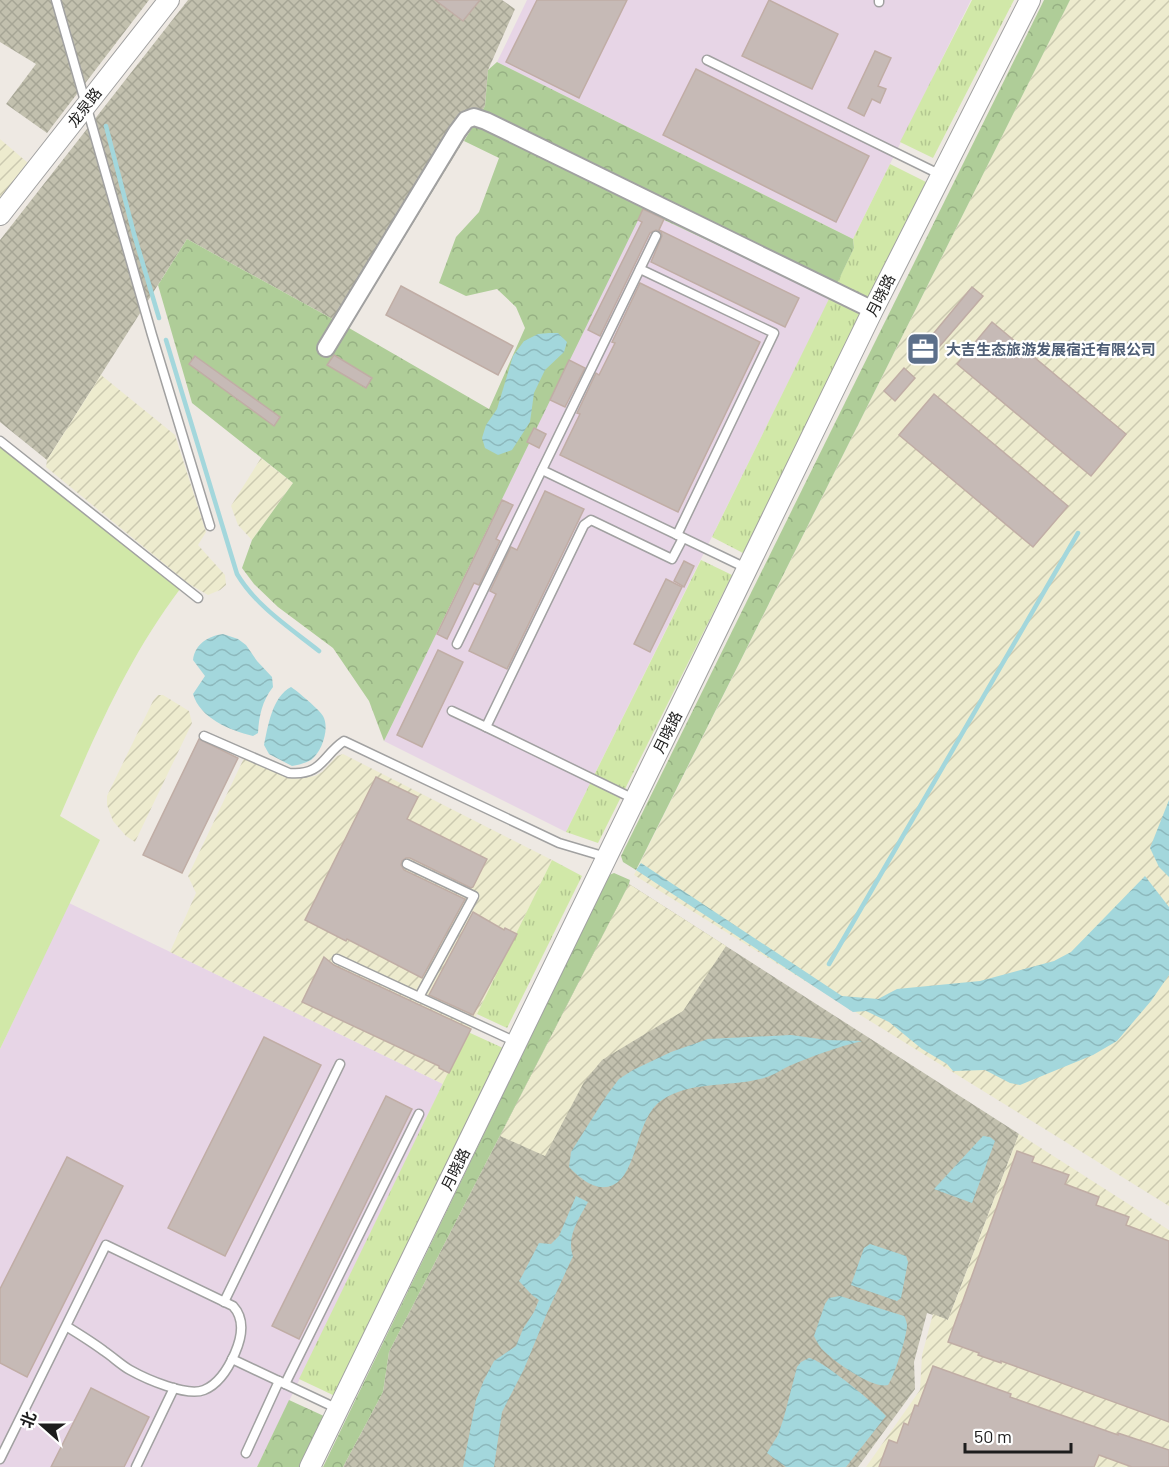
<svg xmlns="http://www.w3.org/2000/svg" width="1169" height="1467" font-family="Barlow,'Noto Sans SC',sans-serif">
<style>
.industrial{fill:#e7d5e6}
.construction{fill:url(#construction-cross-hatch)}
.farmland{fill:url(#farmland-furrows)}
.grass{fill:url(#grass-tufts)}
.forest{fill:url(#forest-crowns)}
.garden{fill:#d1e8a8}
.water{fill:url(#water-waves)}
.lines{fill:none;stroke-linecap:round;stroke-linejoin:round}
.stream{stroke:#a3d7dc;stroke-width:4.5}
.building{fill:#c6bab6;stroke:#c0ada5;stroke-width:1.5}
.service-casing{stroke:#a1a1a1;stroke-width:11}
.minor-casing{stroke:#a1a1a1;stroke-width:20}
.tertiary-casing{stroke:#a1a1a1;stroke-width:22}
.service{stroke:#fff;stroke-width:8}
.minor{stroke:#fff;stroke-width:16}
.tertiary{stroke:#fff;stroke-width:20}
.labels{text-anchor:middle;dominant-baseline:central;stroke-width:4.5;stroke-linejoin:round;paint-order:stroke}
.street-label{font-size:15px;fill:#1d1d1d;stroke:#fff}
.service-label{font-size:15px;font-weight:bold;fill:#4e5e75;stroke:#fff;text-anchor:start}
</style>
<defs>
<pattern id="construction-cross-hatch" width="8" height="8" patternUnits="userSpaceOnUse" patternTransform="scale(1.5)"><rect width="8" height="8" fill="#c2c0ae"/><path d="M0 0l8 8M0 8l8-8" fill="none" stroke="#a6a595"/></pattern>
<pattern id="farmland-furrows" width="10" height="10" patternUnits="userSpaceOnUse" patternTransform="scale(1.5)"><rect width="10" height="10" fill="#edebce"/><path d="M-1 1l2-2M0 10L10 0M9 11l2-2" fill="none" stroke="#cbc9b0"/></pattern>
<pattern id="grass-tufts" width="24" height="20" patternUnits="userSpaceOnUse" patternTransform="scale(1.5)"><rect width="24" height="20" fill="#d1e8a8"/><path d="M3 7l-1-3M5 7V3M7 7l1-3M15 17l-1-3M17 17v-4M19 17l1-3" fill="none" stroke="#b3c790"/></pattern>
<pattern id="forest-crowns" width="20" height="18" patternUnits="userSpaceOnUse" patternTransform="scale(1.5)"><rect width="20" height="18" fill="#afcd98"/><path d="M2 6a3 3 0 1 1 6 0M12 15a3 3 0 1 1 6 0" fill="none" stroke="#96b083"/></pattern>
<pattern id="water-waves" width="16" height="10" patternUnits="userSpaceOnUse" patternTransform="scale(1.5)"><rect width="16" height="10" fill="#a3d7dc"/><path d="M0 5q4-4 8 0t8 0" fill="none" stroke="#8cb8bc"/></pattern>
</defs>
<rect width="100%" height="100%" fill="#eee9e3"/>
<g class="industrial">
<path d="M527,0H971L853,239L497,62Z"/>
<path d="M642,209L830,298L566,832L384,741Z"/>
<path d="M69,903L443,1084L257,1467H0V1049Z"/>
</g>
<g class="construction">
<path d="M0,0H149L47,133L6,104L36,64L0,42Z"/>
<path d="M188,0H502L515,9L488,70L485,106L349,328L187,239L47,460L0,422V240Z"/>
<path d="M629,884L1019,1134L948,1320L927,1313L914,1362L915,1389L858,1467H343L383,1392L389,1352Z"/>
</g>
<g class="farmland">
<path d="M1070,0H1169V1206L634,875Z"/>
<path d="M0,139L28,163L0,198Z"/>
<path d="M101,375L175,435L206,532L198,545L225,575L226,585L220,590L208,595L189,584L46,467L47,460Z"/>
<path d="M261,458L293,483L252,540L238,525L231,506Z"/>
<path d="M158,695H163L189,711L192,723L135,842L126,836L113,821L107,805V796L153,701Z"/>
<path d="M343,754L552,860L443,1084L170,952L196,893L188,876L245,756L301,778L315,776L322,772L337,756Z"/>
<path d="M629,884L726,946L683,1011L602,1060L584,1082L545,1156L500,1136Z"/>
<path d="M1019,1134L1169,1230V1467H866L920,1390L922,1355L933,1314L948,1320Z"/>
</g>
<g class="grass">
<path d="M972,0H1014L933,158L900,142Z"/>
<path d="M890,164L926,182L743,553L712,537L854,248L853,239Z"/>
<path d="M701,560L732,575L598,843L566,832Z"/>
<path d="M552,860L582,876L507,1028L477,1014Z"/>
<path d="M468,1032L503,1048L335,1396L299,1379Z"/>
</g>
<g class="forest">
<path d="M1044,0H1070L636,870L623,862L621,856Z"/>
<path d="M497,62L853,239L854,248L830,298L643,210L384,741L369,701L333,648L278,607L254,584L242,568L252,540L293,483L192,403L158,285L187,239L349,328L489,409L525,328L516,307L497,289L466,296L439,283L456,237L479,212L499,158L464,141L485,106L488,70Z"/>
<path d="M614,873L630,880L629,884L389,1352L383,1392L343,1467H323L609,875Z"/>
<path d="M289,1400L326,1417L302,1467H257Z"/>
</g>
<path class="garden" d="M0,446L180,589C128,658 94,737 60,816L100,840L0,1049Z"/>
<g class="water">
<path d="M549,333H558L567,342L564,352L545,370L534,393L530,422L512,450L498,455L485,448L482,438L486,425L497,409L513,356L524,341L538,334Z"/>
<path d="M223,634L238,639L246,645L257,661L272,677L273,687C262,701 259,716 258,733L253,736C229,730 200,718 193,694L205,676L193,660C195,644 208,636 223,634Z"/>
<path d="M291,687C296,690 321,711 323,716C330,728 322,752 311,760C305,763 299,765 292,766L269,754L264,745C268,726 272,697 291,687Z"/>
<path d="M1169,800V877L1159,867L1150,848Z"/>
<path d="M641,863L842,996L878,999L897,989L980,981L1054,961L1071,952L1145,876L1169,907V975L1151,1001L1117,1041L1093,1055L1020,1085L1010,1083L985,1070L953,1071L947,1064L922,1049L889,1022L866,1011L853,1012L636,870Z"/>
<path d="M791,1035L827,1040L862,1041C837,1047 813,1056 789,1066C779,1071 771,1077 760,1079C729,1087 690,1081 662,1100C635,1118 638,1174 613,1185C596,1193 580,1178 569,1167L571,1152L607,1095L619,1079L633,1070L671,1052L708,1039Z"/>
<path d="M983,1136L990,1137L995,1141L972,1203L934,1189Z"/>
<path d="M576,1196L588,1202C579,1218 566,1237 573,1256L547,1313L524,1369L502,1412L494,1467H463L476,1400L484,1380L494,1361L516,1346L523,1329L534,1312L539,1300L532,1295L519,1281L522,1276L539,1243L551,1244L559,1236Z"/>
<path d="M870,1244L906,1256L908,1262L901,1298L897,1301L851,1285L864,1248Z"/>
<path d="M840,1296L904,1316C905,1317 907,1323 907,1325C907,1336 894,1377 888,1385C873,1389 836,1363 825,1352C820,1348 817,1342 814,1336L825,1304L829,1298Z"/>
<path d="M809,1358C821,1359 877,1405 886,1416L846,1467H786L767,1453L778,1435L784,1417L797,1367L801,1362Z"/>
</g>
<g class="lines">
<g class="stream">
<path d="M106,126L134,234L159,318"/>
<path d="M166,340L237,574C256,606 290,628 319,651"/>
<path d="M829,964L1078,533"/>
</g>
</g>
<g class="building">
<path d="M435,0H480L463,21Z"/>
<path d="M537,0H627L579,98L506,62Z"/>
<path d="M769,0L838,34L812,89L742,56Z"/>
<path d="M875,51L891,58L878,86L886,89L880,103L872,99L864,116L848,108Z"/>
<path d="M696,69L869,156L836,222L663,135Z"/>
<path d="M643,209L664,219L659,230L799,298L785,327L651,262L662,236L661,232L656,230L650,233L600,336L588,330L642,222L638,220Z"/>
<path d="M640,283L760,342L678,512L560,455L580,414L577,413L596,373L599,375L615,343L612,342Z"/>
<path d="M401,286L513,346L498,375L386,315Z"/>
<path d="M972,287L983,296L939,347L929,339Z"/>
<path d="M992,322L1126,434L1091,476L957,364Z"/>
<path d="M334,355L372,378L366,388L327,365Z"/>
<path d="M195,356L280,417L274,426L189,364Z"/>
<path d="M569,360L585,368L565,407L550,400Z"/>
<path d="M904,368L915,378L895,401L884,391Z"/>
<path d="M934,394L1068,506L1033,547L899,435Z"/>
<path d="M534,428L546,434L539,448L527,442Z"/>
<path d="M545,491L584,509L507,669L469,651L496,594L490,591L511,547L517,550Z"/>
<path d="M502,500L513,505L496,539L500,541L479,585L474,583L447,639L437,634Z"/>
<path d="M684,561L694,566L684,587L674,581Z"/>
<path d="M666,579L682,587L650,652L634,644Z"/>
<path d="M438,650L463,662L422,747L397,735Z"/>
<path d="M199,739L238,758L182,873L143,855Z"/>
<path d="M376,777L418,797L407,819L487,859L473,887L471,888L410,858H406L402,861L401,865L404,870L465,899L422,978L347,939L346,941L305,920Z"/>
<path d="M473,912L504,930L505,928L517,934L473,1015L429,995Z"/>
<path d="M324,957L334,965L471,1029L449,1073L439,1068V1066L302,1002Z"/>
<path d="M264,1037L321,1065L225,1256L168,1228Z"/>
<path d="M386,1096L412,1109L299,1339L272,1326Z"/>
<path d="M1017,1151L1034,1157L1032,1162L1069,1175L1065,1184L1099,1197L1096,1205L1129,1217L1126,1225L1169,1241V1422L1001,1361V1363L978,1355L979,1353L948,1342Z"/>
<path d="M67,1157L123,1186L27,1377L0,1363V1289Z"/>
<path d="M933,1366L1011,1394L1010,1397L1118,1435V1433L1169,1450V1467H1132L1099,1455L1094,1467H879L889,1440L897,1443L904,1423L908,1425L915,1405L918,1406Z"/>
<path d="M91,1388L149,1417L124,1467H51Z"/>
</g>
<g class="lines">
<g class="service-casing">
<g id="service">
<path d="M56,0L152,335L210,526"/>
<path d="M879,2V0"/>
<path d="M707,60L941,175"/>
<path d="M640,269L774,333L677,535"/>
<path d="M0,441L198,598"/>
<path d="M542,470L746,568"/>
<path d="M457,644L656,236"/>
<path d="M452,711L486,727L584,525L591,520L672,559L683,538"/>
<path d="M486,727L634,799"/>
<path d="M204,736L289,773C322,776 322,756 344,741L559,843L606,857"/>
<path d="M407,864L474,896L419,997"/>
<path d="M337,959L516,1042"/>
<path d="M224,1302L340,1064"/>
<path d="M232,1359L338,1409"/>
<path d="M285,1384L419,1114"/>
<path d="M246,1453L279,1381"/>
<path d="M0,1459L106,1245L233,1306C245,1319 242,1337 235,1353C229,1367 219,1384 204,1390C187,1397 146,1379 130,1370C121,1365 113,1357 104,1351C92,1342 79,1334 66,1326"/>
<path d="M136,1467L174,1388"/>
</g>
</g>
<g class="minor-casing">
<path id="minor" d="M326,348L457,132L466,120L474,117L486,121L873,310"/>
</g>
<g class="tertiary-casing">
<g id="tertiary">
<path d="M0,215L169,0"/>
<path d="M310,1467L873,310L1030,0"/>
</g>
</g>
<use href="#service" class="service"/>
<use href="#minor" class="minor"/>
<use href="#tertiary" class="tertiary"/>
</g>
<defs>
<g id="office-square" transform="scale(1.725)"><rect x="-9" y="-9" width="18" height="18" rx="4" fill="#5c6f8a" stroke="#fff"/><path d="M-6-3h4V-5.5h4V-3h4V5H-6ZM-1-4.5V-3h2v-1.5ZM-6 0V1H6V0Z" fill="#fff"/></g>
</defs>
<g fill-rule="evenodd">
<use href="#office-square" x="923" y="349"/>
</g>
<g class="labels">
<g class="street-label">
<text transform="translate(84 107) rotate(-52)">龙泉路</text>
<text transform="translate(880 295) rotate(-63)">月晓路</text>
<text transform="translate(667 732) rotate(-64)">月晓路</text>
<text transform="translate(455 1169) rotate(-64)">月晓路</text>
</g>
<g class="service-label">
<text x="946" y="349">大吉生态旅游发展宿迁有限公司</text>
</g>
</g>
<g transform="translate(42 1425) rotate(291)" stroke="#ffffff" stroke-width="4.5" paint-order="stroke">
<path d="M0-4.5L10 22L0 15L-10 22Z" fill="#1d1d1d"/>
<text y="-9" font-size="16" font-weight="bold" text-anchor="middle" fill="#1d1d1d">北</text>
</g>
<path d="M965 1443v9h106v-9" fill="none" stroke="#1d1d1d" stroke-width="3"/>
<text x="974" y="1443" font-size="18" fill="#1d1d1d" stroke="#ffffff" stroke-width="4.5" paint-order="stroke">50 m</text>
</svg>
